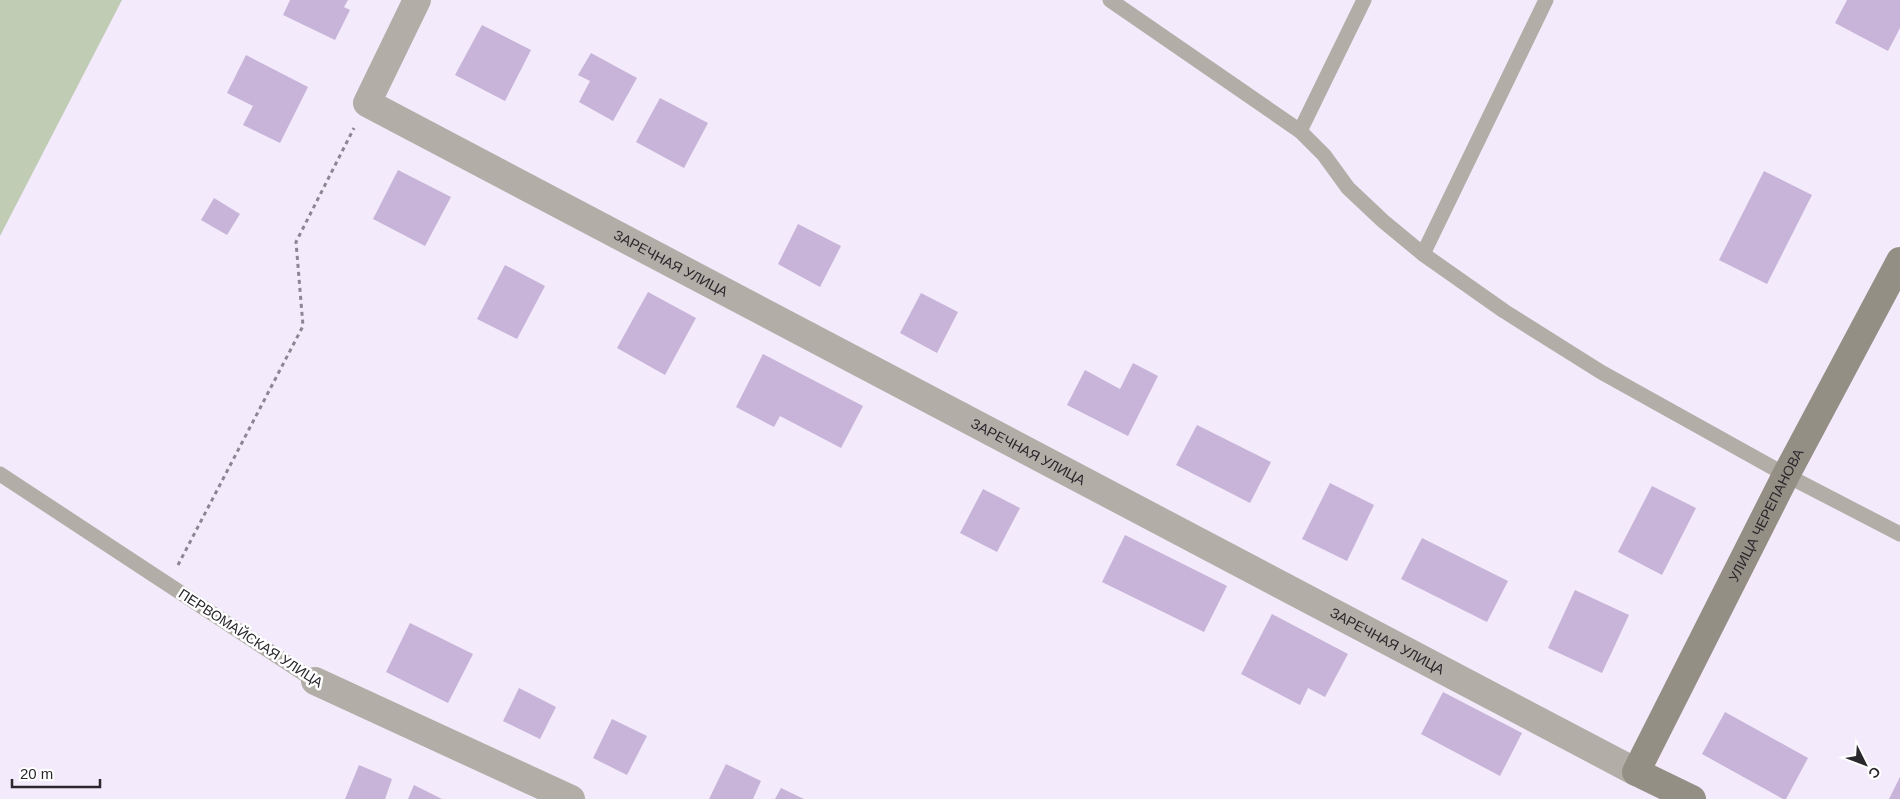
<svg xmlns="http://www.w3.org/2000/svg" width="1900" height="799" font-family="Helvetica,sans-serif">
<style>
.green{fill:#c0ccb4}
.building{fill:#c7b4d8}
.lines{fill:none;stroke-linecap:round;stroke-linejoin:round}
.path{stroke:#8c8692;stroke-width:3;stroke-dasharray:4 4;stroke-linecap:butt}
.service{stroke:#b2aea7;stroke-width:15}
.minor{stroke:#b2aea7;stroke-width:28}
.secondary{stroke:#948f84;stroke-width:28}
.labels{text-anchor:middle;dominant-baseline:central;stroke-width:5;stroke-linejoin:round;paint-order:stroke}
.street-label{font-size:14px;fill:#2a272d;stroke:#fff}
</style>
<rect width="100%" height="100%" fill="#f3eafb"/>
<path class="green" d="M0,0H122L0,236Z"/>
<g class="building">
<path d="M290,0H348L344,7L350,10L335,40L283,15Z"/>
<path d="M1847,0H1900V28L1888,51L1835,23Z"/>
<path d="M482,25L531,50L505,101L455,75Z"/>
<path d="M591,53L637,78L613,121L579,102L590,81L578,75Z"/>
<path d="M246,55L308,87L280,143L243,125L253,106L227,93Z"/>
<path d="M660,98L708,123L684,168L636,142Z"/>
<path d="M398,170L451,197L425,246L373,219Z"/>
<path d="M1764,171L1812,195L1767,284L1719,260Z"/>
<path d="M214,198L240,214L227,235L201,220Z"/>
<path d="M798,224L841,246L820,287L778,264Z"/>
<path d="M505,265L545,286L517,339L477,319Z"/>
<path d="M648,292L696,318L665,375L617,348Z"/>
<path d="M921,293L958,312L937,353L900,333Z"/>
<path d="M763,354L863,406L841,448L780,416L774,427L736,407Z"/>
<path d="M1133,363L1158,376L1128,436L1067,405L1085,370L1120,389Z"/>
<path d="M1197,425L1271,462L1250,503L1176,465Z"/>
<path d="M1330,483L1374,505L1347,561L1302,539Z"/>
<path d="M1652,486L1696,508L1662,575L1618,552Z"/>
<path d="M983,489L1020,508L997,552L960,533Z"/>
<path d="M1125,535L1227,586L1204,632L1102,582Z"/>
<path d="M1422,538L1508,581L1487,622L1401,579Z"/>
<path d="M1575,590L1629,615L1602,673L1548,648Z"/>
<path d="M1272,614L1348,654L1325,697L1308,688L1300,705L1241,674Z"/>
<path d="M410,623L473,654L448,703L386,672Z"/>
<path d="M519,688L556,707L540,739L503,721Z"/>
<path d="M1443,692L1522,733L1500,776L1421,734Z"/>
<path d="M1725,712L1808,758L1786,799H1783L1702,754Z"/>
<path d="M612,719L647,736L627,775L593,758Z"/>
<path d="M726,764L761,781L753,799H709Z"/>
<path d="M359,765L392,779L385,799H345Z"/>
<path d="M1900,777V799H1889Z"/>
<path d="M414,785L442,799H408Z"/>
<path d="M781,788L804,799H775Z"/>
</g>
<g class="lines">
<path class="path" d="M178,565L303,326L296,242L354,128"/>
<g class="service">
<path d="M1110,0L1300,131L1324,155L1348,188L1383,221L1423,254L1504,311L1601,372L1786,475L1900,534"/>
<path d="M1300,131L1364,0"/>
<path d="M1423,254L1546,0"/>
<path d="M0,474L315,681"/>
</g>
<g class="minor">
<path id="s1" d="M417,0L367,103L1636,772"/>
<path d="M315,681L571,799"/>
</g>
<path class="secondary" id="s2" d="M1692,799L1636,772L1786,475L1900,261"/>
</g>
<g class="labels">
<g class="street-label">
<text stroke="none"><textPath href="#s1" startOffset="458">ЗАРЕЧНАЯ УЛИЦА</textPath></text>
<text stroke="none"><textPath href="#s1" startOffset="862">ЗАРЕЧНАЯ УЛИЦА</textPath></text>
<text stroke="none"><textPath href="#s2" startOffset="350">УЛИЦА ЧЕРЕПАНОВА</textPath></text>
<text transform="translate(251 638) rotate(33)">ПЕРВОМАЙСКАЯ УЛИЦА</text>
<text stroke="none"><textPath href="#s1" startOffset="1268">ЗАРЕЧНАЯ УЛИЦА</textPath></text>
</g>
</g>
<g transform="translate(1865 764) rotate(132)" stroke="#ffffff" stroke-width="4" paint-order="stroke">
<path d="M0-4L9 19L0 12L-9 19Z" fill="#2a272d"/>
<text y="-8" font-size="14" font-weight="bold" text-anchor="middle" fill="#2a272d">С</text>
</g>
<path d="M12 779v8h88v-8" fill="none" stroke="#2a272d" stroke-width="2.5"/>
<text x="20" y="779" font-size="15" fill="#2a272d" stroke="#ffffff" stroke-width="4" paint-order="stroke">20 m</text>
</svg>
